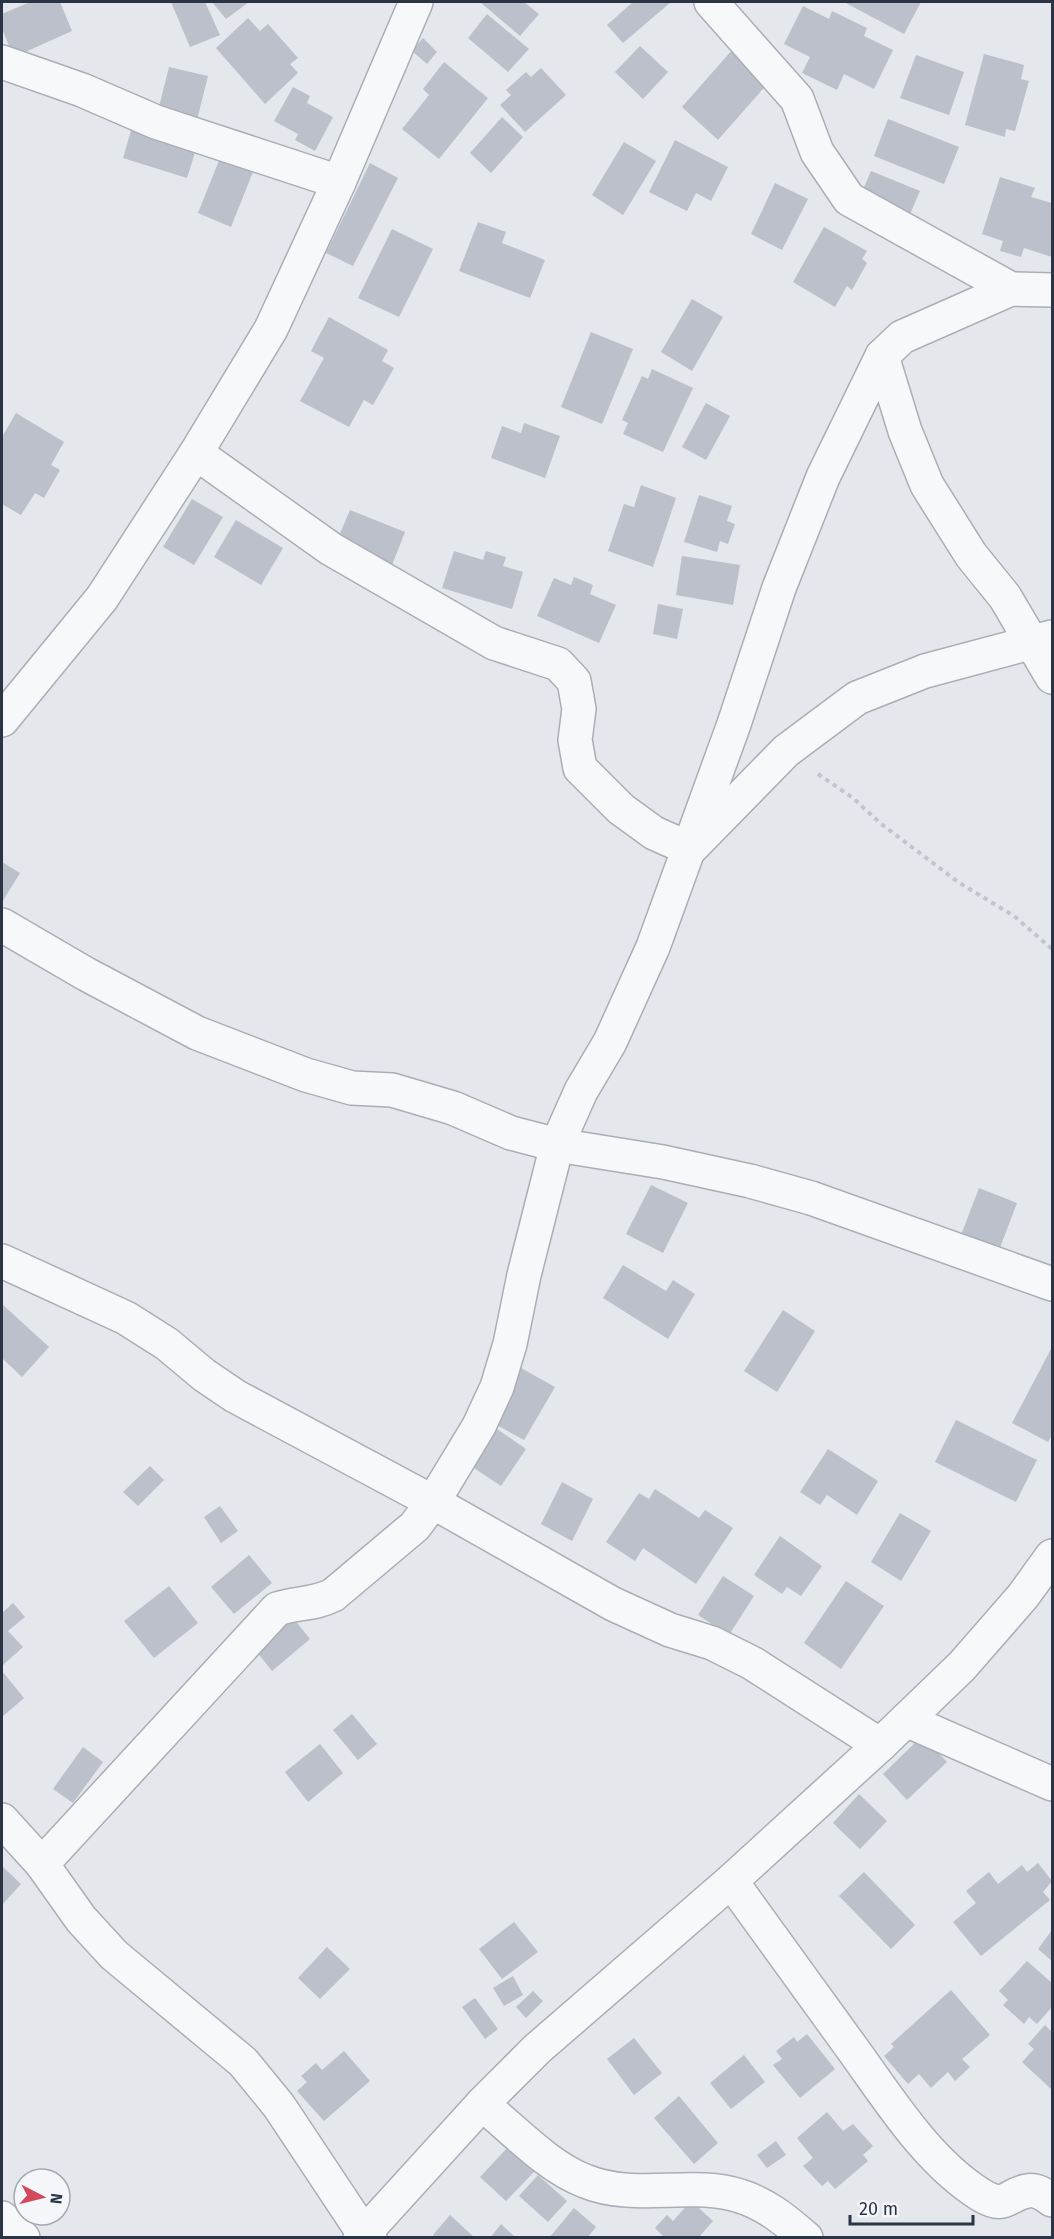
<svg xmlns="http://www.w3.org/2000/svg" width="1054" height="2239" font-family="'Fira Sans',sans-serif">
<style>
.building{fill:#bbc0ca}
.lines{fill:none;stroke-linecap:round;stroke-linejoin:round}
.street-casing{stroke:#a9aeb7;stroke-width:36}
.path{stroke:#c2c5cb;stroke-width:4;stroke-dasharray:4.5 4.5;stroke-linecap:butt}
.street{stroke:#f7f8fa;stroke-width:33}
</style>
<rect width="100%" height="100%" fill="#e4e7ec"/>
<g class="building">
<path d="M30,2H60L72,31L14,57L2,29V14Z"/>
<path d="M171,2H205L220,35L190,47Z"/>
<path d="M212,2H249L226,19Z"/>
<path d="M480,2H524L539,14L520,36Z"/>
<path d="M633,2H671L623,43L607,25Z"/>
<path d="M844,2H921L904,34Z"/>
<path d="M803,6L829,19L832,11L867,28L864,36L893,50L874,89L844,74L837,90L802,73L810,57L784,44Z"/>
<path d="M487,14L529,49L508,72L468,38Z"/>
<path d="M248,18L260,31L268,24L298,58L290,64L298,73L265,104L216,48Z"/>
<path d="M423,38L437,52L427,64L412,51Z"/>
<path d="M640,46L668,72L643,99L615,72Z"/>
<path d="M733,49L769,82L718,140L682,107Z"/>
<path d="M984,54L1024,65L1021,79L1029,81L1015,131L1006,129L1005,137L965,125Z"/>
<path d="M916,55L964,72L949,115L900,98Z"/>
<path d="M444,62L488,98L439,159L402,129L429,95L423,89Z"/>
<path d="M169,67L208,76L196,124L157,115Z"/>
<path d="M541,68L566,95L525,132L500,105L511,95L506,90L526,72L531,77Z"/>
<path d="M293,87L310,96L307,103L333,117L315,151L295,140L298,134L274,121Z"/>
<path d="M502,117L523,137L491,173L470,153Z"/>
<path d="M888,119L959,147L944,184L874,156Z"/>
<path d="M132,127L197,146L187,178L123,158Z"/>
<path d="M675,140L728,167L711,201L696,193L687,211L649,192Z"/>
<path d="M624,142L656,161L623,215L592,195Z"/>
<path d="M224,148L257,162L231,227L198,213Z"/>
<path d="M370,163L398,178L353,266L326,253Z"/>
<path d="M871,171L920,191L908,219L859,199Z"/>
<path d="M1000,177L1035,188L1031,197L1052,203V257L1024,248L1021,257L1000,251L1003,241L982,234Z"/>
<path d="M775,183L808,199L782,250L751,234Z"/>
<path d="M478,222L506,232L502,243L545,260L530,298L459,271Z"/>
<path d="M824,227L867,251L862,259L867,263L852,290L847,286L835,307L793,282Z"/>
<path d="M392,229L433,249L399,317L358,298Z"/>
<path d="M692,299L723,317L692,371L661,352Z"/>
<path d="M329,317L388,350L382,361L394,368L373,405L364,400L349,427L300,401L324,358L311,351Z"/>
<path d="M591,332L633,349L602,424L561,407Z"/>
<path d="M652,369L693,388L663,452L623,434L628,423L622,420L642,376L648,379Z"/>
<path d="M706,403L730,416L706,460L682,447Z"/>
<path d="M16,413L64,442L51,465L60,470L44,498L35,493L21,515L2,504V437Z"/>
<path d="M524,423L560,436L545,478L491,458L502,426L521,433Z"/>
<path d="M641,485L676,498L653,567L608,551L624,504L634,507Z"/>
<path d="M699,495L732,506L727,521L735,524L728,544L720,541L717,552L684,542Z"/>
<path d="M192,499L223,517L194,565L163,547Z"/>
<path d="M350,510L405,532L392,565L336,543Z"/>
<path d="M236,520L283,548L261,585L214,557Z"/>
<path d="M454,551L483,560L486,551L506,557L503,566L523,572L512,609L442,588Z"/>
<path d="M682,556L740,565L733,605L676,595Z"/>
<path d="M574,577L593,585L590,594L616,605L599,643L537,616L554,578L571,585Z"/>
<path d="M658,604L683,609L677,639L653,634Z"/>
<path d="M2,862L20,873L2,902Z"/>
<path d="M651,1185L688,1203L663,1253L626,1234Z"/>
<path d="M979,1188L1017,1203L999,1250L961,1235Z"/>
<path d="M623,1265L666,1291L673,1280L695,1294L668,1339L603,1298Z"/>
<path d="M2,1304L49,1347L22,1377L2,1358Z"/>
<path d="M783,1310L815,1331L777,1392L744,1371Z"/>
<path d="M1052,1347V1435L1048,1442L1012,1423Z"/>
<path d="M521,1368L555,1387L524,1440L491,1422Z"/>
<path d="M956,1420L1037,1460L1016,1502L935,1462Z"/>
<path d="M497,1429L526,1449L501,1486L471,1466Z"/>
<path d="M828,1449L878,1481L857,1515L827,1495L820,1505L800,1492Z"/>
<path d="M150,1466L164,1480L138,1506L123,1492Z"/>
<path d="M562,1482L593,1499L572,1541L541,1524Z"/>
<path d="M655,1489L699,1518L705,1510L733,1528L696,1584L643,1548L635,1561L606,1542L639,1493L649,1499Z"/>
<path d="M220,1506L238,1531L221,1543L204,1517Z"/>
<path d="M900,1513L931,1531L901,1581L871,1562Z"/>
<path d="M780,1536L822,1566L801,1596L787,1587L782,1594L754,1575Z"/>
<path d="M249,1555L272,1583L234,1614L211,1587Z"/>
<path d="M723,1576L754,1596L729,1635L698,1615Z"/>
<path d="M846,1581L884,1606L841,1669L804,1643Z"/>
<path d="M169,1586L198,1623L154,1658L124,1621Z"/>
<path d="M13,1603L25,1617L8,1631L23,1647L2,1666V1613Z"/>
<path d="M290,1614L310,1639L272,1671L252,1646Z"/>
<path d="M2,1671L24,1698L2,1717Z"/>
<path d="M352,1714L377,1744L358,1760L333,1730Z"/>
<path d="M922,1736L947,1762L907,1800L883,1774Z"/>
<path d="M320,1744L343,1773L308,1802L285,1772Z"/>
<path d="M83,1747L103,1762L73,1803L53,1789Z"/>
<path d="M859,1794L887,1821L860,1849L833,1823Z"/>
<path d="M1038,1863L1052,1881L1043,1892L1050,1900L981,1956L953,1922L976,1903L966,1891L989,1872L998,1884L1022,1865L1027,1872Z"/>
<path d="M2,1866L21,1884L2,1905Z"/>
<path d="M864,1872L915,1925L891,1949L839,1896Z"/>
<path d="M514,1922L538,1952L502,1979L479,1949Z"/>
<path d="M1052,1930V1961L1038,1949Z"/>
<path d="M327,1947L350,1969L320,1999L298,1978Z"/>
<path d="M1027,1961L1052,1983V2007L1037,2024L1029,2017L1024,2024L1003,2005L1008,2000L999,1991Z"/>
<path d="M513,1976L523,1995L504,2006L493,1988Z"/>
<path d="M951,1990L990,2035L962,2059L970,2067L955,2081L948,2072L931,2088L919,2074L908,2084L884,2056L894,2047L891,2044Z"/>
<path d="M533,1991L543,2001L526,2018L516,2007Z"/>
<path d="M475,1998L498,2029L485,2039L462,2007Z"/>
<path d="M1045,2025L1051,2031L1052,2029V2090L1022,2062L1034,2049L1028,2044Z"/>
<path d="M807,2034L835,2069L800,2098L773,2065L782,2059L776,2051L794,2037L797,2042Z"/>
<path d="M634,2038L662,2073L634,2095L607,2059Z"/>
<path d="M344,2051L370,2081L324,2121L297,2091L307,2082L301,2076L316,2063L322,2070Z"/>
<path d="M744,2055L765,2082L731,2109L710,2083Z"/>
<path d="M679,2096L718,2143L694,2164L654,2118Z"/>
<path d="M827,2112L843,2131L853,2124L873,2146L863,2155L868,2161L835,2189L828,2181L822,2186L803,2166L813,2158L797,2138Z"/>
<path d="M776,2141L786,2155L767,2168L757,2155Z"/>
<path d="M509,2146L535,2171L506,2201L480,2177Z"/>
<path d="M538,2175L567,2201L548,2222L519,2196Z"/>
<path d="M691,2201L713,2221L698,2238H665L655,2228L667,2215L673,2221Z"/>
<path d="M574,2208L596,2227L587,2238H549Z"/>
<path d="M450,2215L475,2238H435L433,2235Z"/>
<path d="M501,2224L516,2238H490Z"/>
</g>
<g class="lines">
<g class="street-casing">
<g id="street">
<path d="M711,2L797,99L817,152L849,199L1011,289"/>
<path d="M2,62L82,90L156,122L339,182"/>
<path d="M882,356L905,431L927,485L971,555L1005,597L1052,677"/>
<path d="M196,453L331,549L494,643L558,664L574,681L579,709L575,740L580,768L621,809L654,833L690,849L786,751L857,698L925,671L1052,637"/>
<path d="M2,720L102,598L196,453L271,329L339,182L416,2"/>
<path d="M2,925L86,974L197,1033L306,1075L352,1088L392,1090L453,1108L511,1133L557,1145L663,1162L750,1181L811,1198L1052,1284"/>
<path d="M2,1261L126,1318L167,1344L204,1375L235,1396L433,1502L613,1604L670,1630L712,1643L752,1663L880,1745"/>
<path d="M906,1720L1052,1784"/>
<path d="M2,1820L42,1864L81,1919L114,1955L243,2062L279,2106L364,2234L370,2238"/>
<path d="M42,1864L277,1609C298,1602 313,1605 333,1595L415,1526L433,1502L479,1426L497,1387L510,1344L524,1275L557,1145L581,1091L610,1042L653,947L734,724L779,588L823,477L882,356L902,337L1011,289L1052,290"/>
<path d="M731,1881C772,1938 813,1995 854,2051C890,2101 928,2162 981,2195C1006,2210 1006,2195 1027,2191C1036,2189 1045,2195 1052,2200"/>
<path d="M482,2104C513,2129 548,2167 585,2181C636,2202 692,2180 740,2196C766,2204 785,2220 806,2238"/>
<path d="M2,2218L23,2238"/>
<path d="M360,2238L482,2104L537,2049L731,1881L880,1745L962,1666L1023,1596L1052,1556"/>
</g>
</g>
<path class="path" d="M818,774L853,798L880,823L958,882L1014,916L1052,949"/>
<use href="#street" class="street"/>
</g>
<rect width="1054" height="2239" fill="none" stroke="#2b3445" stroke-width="6"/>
<g transform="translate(42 2197) rotate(97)"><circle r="28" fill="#f4f6f9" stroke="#a4a8b1" stroke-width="1.5"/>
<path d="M0-4.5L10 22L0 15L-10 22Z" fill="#d1495b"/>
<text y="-9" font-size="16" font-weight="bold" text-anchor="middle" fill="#2b3445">N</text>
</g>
<path d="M850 2215v9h123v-9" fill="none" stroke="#2b3445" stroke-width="3"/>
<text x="859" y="2215" font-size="18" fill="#2b3445" stroke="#f4f6f9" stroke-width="4.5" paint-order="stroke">20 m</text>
</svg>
